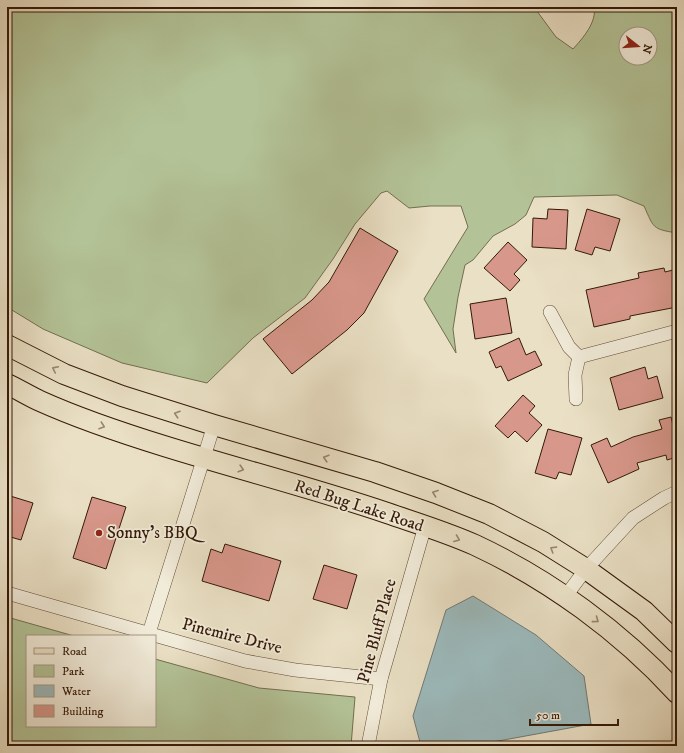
<svg xmlns="http://www.w3.org/2000/svg" width="684" height="753" font-family="'IM FELL DW Pica',serif">
<style>
.green{fill:#b3c397;stroke:#746e4f;fill-rule:evenodd}
.water{fill:#9cbbbe;stroke:#727a75}
.building{fill:#d8978b;stroke:#341907}
.lines{fill:none;stroke-linecap:round;stroke-linejoin:round}
.street-casing{stroke:#624b36;stroke-width:14}
.primary-casing{stroke:#341907;stroke-width:22}
.street{stroke:#f1ebd9;stroke-width:13}
.primary{stroke:#eae0c5;stroke-width:20}
.oneway{stroke:#988670}
.poi-dot{fill:#8f2418;stroke:#f1ebd9;stroke-width:1.5}
.labels{text-anchor:middle;dominant-baseline:central;stroke-width:3.5;stroke-linejoin:round;paint-order:stroke}
.street-label{font-size:17px;fill:#341907;stroke:#f1ebd9}
.poi-label{font-size:17px;fill:#341907;stroke:#f1ebd9;text-anchor:start}
</style>
<rect width="100%" height="100%" fill="#eae0c5"/>
<filter id="stains"><feTurbulence type="fractalNoise" baseFrequency=".005" numOctaves="4"/><feColorMatrix values="0 0 0 0 .2 0 0 0 0 .09 0 0 0 0 .02 0 0 0 .5 -.17"/></filter>
<radialGradient id="worn" r=".72"><stop offset=".6" stop-color="#630" stop-opacity="0"/><stop offset="1" stop-color="#630" stop-opacity=".3"/></radialGradient>
<g class="green">
<path d="M7,7H534L556,37L573,49C583,38 597,22 594,7H677V233C652,229 654,228 644,206L617,195L534,197L526,215L515,224L493,236L473,260L465,265L458,297L453,329L456,353L424,299L468,227L461,206H430L409,208L387,191L381,193L355,224L333,259L305,298L253,338L207,383L122,363L43,329L7,307ZM626,34H650V58H626Z"/>
<path d="M7,617L74,636H27V726H155V659L259,688L355,697L351,746H7Z"/>
</g>
<path class="water" d="M473,596L536,635L584,676L591,724L471,746H421L413,716L446,610Z"/>
<g class="building">
<path d="M548,209L568,210L566,249L532,247L533,218L547,219Z"/>
<path d="M587,209L620,219L610,251L595,247L592,255L575,250Z"/>
<path d="M360,228L398,251L364,313L347,330L292,374L263,339L312,300L329,282Z"/>
<path d="M508,242L527,260L514,274L520,280L510,291L484,268Z"/>
<path d="M664,268L665,272L677,269V307L630,316V319L594,327L586,290L639,278L638,273Z"/>
<path d="M506,298L512,333L475,339L470,304Z"/>
<path d="M519,338L526,355L535,351L542,365L508,381L501,366L496,368L489,352Z"/>
<path d="M645,367L648,379L657,376L663,398L619,410L610,378Z"/>
<path d="M523,395L535,406L529,413L542,425L527,442L515,431L508,438L495,426Z"/>
<path d="M671,417L677,441V457L667,460L666,455L637,463L639,469L608,483L591,445L607,438L611,447L633,437L662,429L659,420Z"/>
<path d="M548,429L582,438L571,475L559,472L556,479L535,473Z"/>
<path d="M7,495L33,503L21,540L7,536Z"/>
<path d="M92,497L126,507L106,569L73,558Z"/>
<path d="M225,544L281,561L269,601L202,581L211,549L222,553Z"/>
<path d="M324,565L357,575L347,609L313,599Z"/>
</g>
<g class="lines">
<g class="street-casing">
<g id="street">
<path d="M550,312L569,347L579,357L677,331"/>
<path d="M576,399L575,375L579,357"/>
<path d="M7,593L245,661L295,670L381,679"/>
<path d="M565,597L586,569L633,518L664,498L677,492"/>
<path d="M149,633L214,425"/>
<path d="M368,746L381,679L425,526"/>
</g>
</g>
<g class="primary-casing">
<g id="primary">
<path d="M7,345L64,374L122,396L214,425L375,472L436,493L489,514L543,542L586,569L644,611L677,643"/>
<path d="M7,384C18,389 29,396 40,401C80,419 122,433 164,446C238,469 313,488 387,513C416,523 446,532 475,545C550,580 621,632 677,693"/>
</g>
</g>
<use href="#street" class="street"/>
<use href="#primary" class="primary"/>
</g>
<defs><path id="oneway-chevron" d="M-2-3.5L2.5 0L-2 3.5" fill="none" stroke-width="1.6" stroke-linecap="round" stroke-linejoin="round"/></defs>
<g class="oneway">
<use href="#oneway-chevron" transform="translate(55 369) rotate(-154)"/>
<use href="#oneway-chevron" transform="translate(177 414) rotate(-162)"/>
<use href="#oneway-chevron" transform="translate(102 426) rotate(19)"/>
<use href="#oneway-chevron" transform="translate(326 458) rotate(-163)"/>
<use href="#oneway-chevron" transform="translate(241 469) rotate(16)"/>
<use href="#oneway-chevron" transform="translate(435 493) rotate(-160)"/>
<use href="#oneway-chevron" transform="translate(457 539) rotate(22)"/>
<use href="#oneway-chevron" transform="translate(553 549) rotate(-148)"/>
<use href="#oneway-chevron" transform="translate(596 620) rotate(36)"/>
</g>
<circle class="poi-dot" cx="99" cy="533" r="4"/>
<g class="labels">
<g class="street-label">
<text transform="translate(359 506) rotate(18)">Red Bug Lake Road</text>
<text transform="translate(377 631) rotate(-75)">Pine Bluff Place</text>
<text transform="translate(232 636) rotate(14)">Pinemire Drive</text>
</g>
<g class="poi-label">
<text x="107" y="533">Sonny's BBQ</text>
</g>
</g>
<rect width="684" height="753" fill="none" stroke="#eae0c5" stroke-width="24"/>
<rect x="8" y="8" width="668" height="737" fill="none" stroke="#341907" stroke-width="2"/>
<rect x="12" y="12" width="660" height="729" fill="none" stroke="#341907"/>
<rect x="26" y="635" width="130" height="92" fill="#f1ebd9" stroke="#a59785"/>
<rect x="34" y="648" width="20" height="6" fill="#eae0c5" stroke="#a59785"/>
<text x="62" y="655" font-size="12" fill="#341907">Road</text>
<rect x="34" y="665" width="20" height="12" fill="#b3c397" stroke="#a59785"/>
<text x="62" y="675" font-size="12" fill="#341907">Park</text>
<rect x="34" y="685" width="20" height="12" fill="#9cbbbe" stroke="#a59785"/>
<text x="62" y="695" font-size="12" fill="#341907">Water</text>
<rect x="34" y="705" width="20" height="12" fill="#d8978b" stroke="#a59785"/>
<text x="62" y="715" font-size="12" fill="#341907">Building</text>
<g transform="translate(638 46) rotate(107)"><circle r="19" fill="#f1ebd9" stroke="#a59785"/>
<path d="M0-3L7 15L0 10L-7 15Z" fill="#8f2418"/>
<text y="-6" font-size="11" font-weight="bold" text-anchor="middle" fill="#341907">N</text>
</g>
<path d="M530 719v6h88v-6" fill="none" stroke="#341907" stroke-width="2"/>
<text x="536" y="719" font-size="12" fill="#341907" stroke="#f1ebd9" stroke-width="3" paint-order="stroke">50 m</text>
<rect width="100%" height="100%" filter="url(#stains)"/>
<rect width="100%" height="100%" fill="url(#worn)"/>
</svg>
